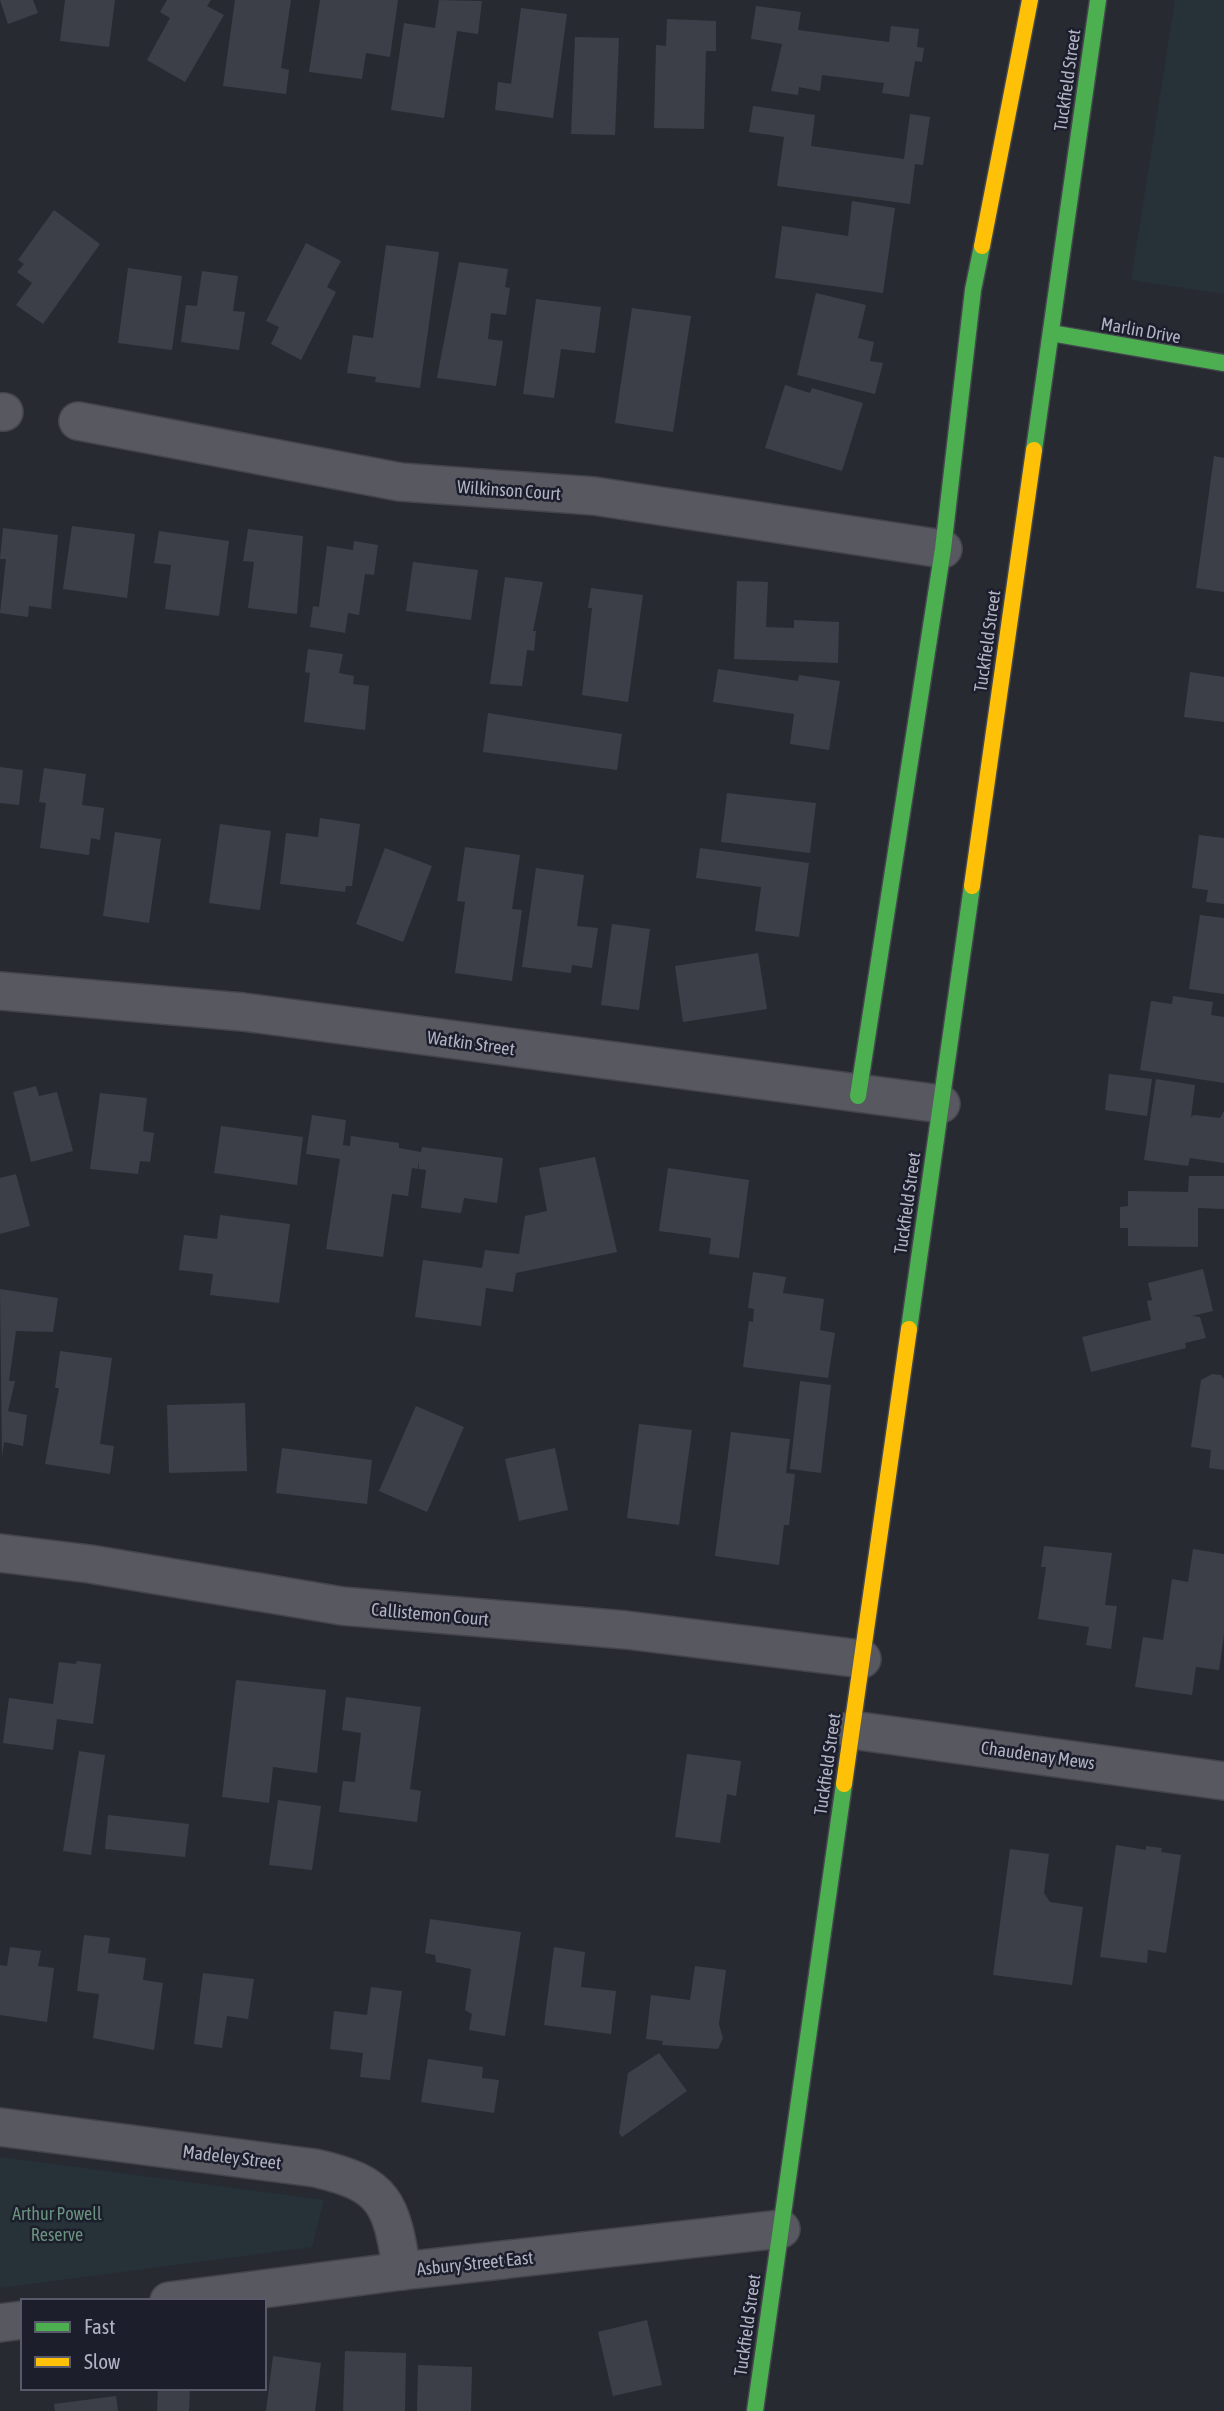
<svg xmlns="http://www.w3.org/2000/svg" width="1224" height="2411" font-family="'Asap Condensed',sans-serif">
<style>
.park{fill:#263238}
.building{fill:#3d3f48}
.lines{fill:none;stroke-linecap:round;stroke-linejoin:round}
.street-casing{stroke:#44454b;stroke-width:40}
.fast-casing{stroke:#45474f;stroke-width:19}
.slow-casing{stroke:#45474f;stroke-width:19}
.street{stroke:#575860;stroke-width:37}
.fast{stroke:#4caf50;stroke-width:16}
.slow{stroke:#ffc107;stroke-width:16}
.labels{text-anchor:middle;dominant-baseline:central;stroke-width:5;stroke-linejoin:round;paint-order:stroke}
.street-label{font-size:18px;fill:#b1b3c4;stroke:#1c1e2c}
.park-label{font-size:18px;fill:#6a927e;stroke:#1c1e2c}
</style>
<rect width="100%" height="100%" fill="#282a32"/>
<g class="park">
<path d="M1175,0H1224V294L1131,280Z"/>
<path d="M0,2157L324,2200L312,2247L0,2288Z"/>
</g>
<g class="building">
<path d="M0,0H33L38,13L8,24Z"/>
<path d="M65,0H115L109,47L60,41Z"/>
<path d="M167,0H211L207,6L224,15L185,82L147,60L170,18L160,12Z"/>
<path d="M235,0H291L281,68L289,70L286,94L223,86Z"/>
<path d="M320,0H398L390,57L366,53L362,79L309,72Z"/>
<path d="M439,0L482,1L478,34L457,31L444,118L391,110L404,23L435,28Z"/>
<path d="M756,6L801,12L798,30L889,42L891,26L919,29L917,47L924,48L922,62L915,61L909,97L882,93L884,83L822,75L820,91L799,87L798,95L771,91L782,44L751,39Z"/>
<path d="M521,8L567,14L553,118L495,110L498,82L511,84Z"/>
<path d="M667,19L716,21V51H706L704,129L654,128L656,45L666,46Z"/>
<path d="M575,37L619,38L615,135L571,134Z"/>
<path d="M753,106L815,115L811,146L904,159L910,114L930,117L923,165L915,164L910,204L777,186L784,137L749,132Z"/>
<path d="M852,201L895,208L883,293L775,278L782,226L848,236Z"/>
<path d="M54,210L100,244L43,324L16,305L32,283L17,272L24,264L18,260Z"/>
<path d="M306,243L341,261L327,287L336,292L301,360L271,344L279,327L266,321Z"/>
<path d="M386,245L439,252L420,388L375,382L376,377L347,373L353,335L373,338Z"/>
<path d="M459,262L508,269L505,287L510,288L506,315L491,313L488,339L503,341L496,386L437,378Z"/>
<path d="M128,268L182,276L172,350L118,343Z"/>
<path d="M202,271L238,276L233,311L245,312L239,350L181,342L186,305L197,306Z"/>
<path d="M816,293L866,305L858,338L874,342L870,361L883,363L875,394L797,375Z"/>
<path d="M536,299L601,307L595,353L561,349L554,398L523,394Z"/>
<path d="M632,308L691,316L673,432L615,423Z"/>
<path d="M785,385L810,393L812,388L863,403L842,471L765,448Z"/>
<path d="M1214,456L1224,458V592L1196,588Z"/>
<path d="M72,526L135,534L127,598L63,589Z"/>
<path d="M3,528L58,535L51,609L29,606L28,617L0,613L6,559H0Z"/>
<path d="M248,529L303,536L297,614L248,608L254,562L243,561Z"/>
<path d="M159,531L229,541L219,616L165,609L171,565L154,563Z"/>
<path d="M354,541L378,545L374,575L365,574L359,615L348,613L345,633L310,627L313,606L319,607L327,546L353,550Z"/>
<path d="M413,562L478,570L471,620L406,611Z"/>
<path d="M505,577L543,582L533,631H536L534,651L527,650L522,686L490,684Z"/>
<path d="M737,581L768,582L766,627L794,628V620L839,622L838,663L734,659Z"/>
<path d="M591,588L643,595L628,702L582,695L592,608H588Z"/>
<path d="M308,649L343,654L339,673L354,676L353,684L369,686L365,730L304,722L310,673L305,672Z"/>
<path d="M718,669L798,681L799,675L840,681L829,750L790,744L794,714L713,702Z"/>
<path d="M1190,672L1224,677V722L1184,717Z"/>
<path d="M488,713L622,734L617,770L483,752Z"/>
<path d="M0,767L23,770L19,805L0,803Z"/>
<path d="M44,768L86,774L82,805L104,808L100,840L91,838L89,855L40,848L46,803L39,802Z"/>
<path d="M727,793L816,803L810,853L721,842Z"/>
<path d="M320,818L360,824L352,886H346L345,892L280,884L286,833L318,837Z"/>
<path d="M220,824L271,831L260,910L209,903Z"/>
<path d="M115,832L161,839L149,923L103,916Z"/>
<path d="M1199,835L1224,838V904L1206,902L1208,890L1192,888Z"/>
<path d="M465,847L520,855L512,909L522,910L512,981L455,973L465,902L457,901Z"/>
<path d="M385,848L432,866L403,942L356,924Z"/>
<path d="M700,848L809,863L799,937L755,931L761,887L696,878Z"/>
<path d="M536,868L584,875L577,926L598,928L592,968L572,965L571,973L522,967Z"/>
<path d="M1200,915L1224,918V994L1189,989Z"/>
<path d="M612,924L650,929L639,1010L601,1005Z"/>
<path d="M758,953L767,1009L683,1022L675,966Z"/>
<path d="M1173,996L1213,1002L1211,1015L1224,1017V1083L1140,1070L1151,1001L1172,1004Z"/>
<path d="M1109,1074L1152,1079L1147,1116L1105,1110Z"/>
<path d="M1156,1079L1195,1085L1191,1117L1194,1115L1220,1118L1224,1111V1163L1190,1158L1188,1166L1144,1160Z"/>
<path d="M36,1086L39,1096L57,1092L73,1151L31,1162L13,1092Z"/>
<path d="M100,1093L147,1098L143,1131L154,1133L150,1162L140,1161L138,1174L90,1169Z"/>
<path d="M312,1115L346,1120L343,1145L350,1146L351,1136L399,1143V1148L421,1152L422,1147L503,1158L497,1203L464,1198L461,1213L421,1208L426,1170L419,1169V1160L418,1169L412,1168L408,1196L392,1194L383,1257L326,1249L340,1159L306,1154Z"/>
<path d="M221,1126L303,1137L297,1185L214,1173Z"/>
<path d="M595,1157L617,1252L516,1273L513,1292L486,1288L481,1326L415,1317L423,1260L482,1268L485,1250L519,1254L525,1216L547,1211L539,1168Z"/>
<path d="M668,1168L749,1180L739,1258L709,1254L711,1238L659,1231Z"/>
<path d="M16,1174L30,1226L0,1234V1178Z"/>
<path d="M1189,1176H1224V1209L1198,1208V1247L1128,1246V1228H1120V1207L1128,1206V1191L1188,1192Z"/>
<path d="M220,1215L290,1224L279,1303L210,1295L213,1274L179,1270L184,1235L217,1239Z"/>
<path d="M1203,1269L1213,1311L1192,1316L1200,1317L1206,1338L1185,1343L1186,1348L1091,1372L1082,1337L1151,1320L1147,1301L1152,1300L1148,1283Z"/>
<path d="M753,1272L786,1277L783,1293L824,1299L820,1330L835,1333L828,1378L743,1367L749,1321L753,1322L754,1309L748,1308Z"/>
<path d="M0,1289L58,1298L53,1332L16,1331L9,1381H15L8,1411L27,1415L23,1446L4,1442L2,1458Z"/>
<path d="M60,1351L112,1358L100,1444L114,1446L110,1474L45,1464L59,1388H55Z"/>
<path d="M1212,1374L1221,1375L1224,1379V1470L1209,1468L1211,1450L1191,1447L1201,1380Z"/>
<path d="M800,1381L831,1385L821,1473L790,1469Z"/>
<path d="M245,1403L247,1471L169,1473L167,1405Z"/>
<path d="M416,1406L464,1427L427,1512L379,1491Z"/>
<path d="M639,1424L692,1430L679,1525L627,1518Z"/>
<path d="M731,1432L790,1439L786,1473L795,1474L789,1525H784L779,1565L715,1556Z"/>
<path d="M282,1448L372,1460L367,1504L276,1493Z"/>
<path d="M555,1448L568,1510L519,1521L505,1459Z"/>
<path d="M1044,1546L1112,1553L1105,1605L1117,1606L1111,1649L1086,1645L1089,1627L1038,1619L1046,1567H1041Z"/>
<path d="M1193,1549L1224,1554V1635L1219,1670L1196,1667L1192,1695L1135,1687L1143,1637L1163,1640L1172,1579L1188,1582Z"/>
<path d="M77,1661L101,1664L93,1724L57,1719L53,1750L3,1743L9,1698L53,1704L59,1662L76,1664Z"/>
<path d="M236,1680L326,1690L317,1773L273,1767L269,1803L222,1797Z"/>
<path d="M346,1697L421,1707L410,1789L421,1791L417,1822L339,1812L343,1781L355,1782L361,1733L342,1730Z"/>
<path d="M79,1751L105,1755L91,1855L63,1851Z"/>
<path d="M687,1754L741,1761L736,1796L727,1794L720,1843L675,1837Z"/>
<path d="M278,1800L321,1806L312,1870L269,1865Z"/>
<path d="M108,1815L189,1824L185,1857L105,1849Z"/>
<path d="M1116,1845L1146,1850V1846L1162,1848L1161,1852L1181,1855L1166,1953L1148,1950L1147,1963L1100,1957Z"/>
<path d="M1010,1849L1049,1854L1044,1893L1050,1902L1083,1907L1072,1985L993,1975Z"/>
<path d="M430,1919L521,1932L505,2036L469,2030L472,2014L465,2010L471,1969L436,1962L435,1955L425,1953Z"/>
<path d="M84,1935L110,1938L108,1953L146,1958L143,1980L163,1983L154,2050L93,2038L99,1994L77,1991Z"/>
<path d="M10,1947L41,1951L38,1966L54,1968L47,2022L0,2015V1965L7,1966Z"/>
<path d="M554,1947L585,1952L581,1987L616,1991L611,2034L544,2025Z"/>
<path d="M695,1966L726,1970L719,2024L723,2038L718,2049L662,2045L663,2041L646,2039L651,1995L690,2000Z"/>
<path d="M203,1973L254,1979L248,2019L227,2016L222,2048L194,2044Z"/>
<path d="M371,1987L402,1991L390,2080L360,2077L363,2053L330,2049L334,2011L367,2015Z"/>
<path d="M659,2053L687,2091L622,2137L619,2133L628,2073Z"/>
<path d="M428,2059L483,2067L482,2078L499,2080L494,2113L421,2102Z"/>
<path d="M647,2320L662,2385L613,2396L598,2332Z"/>
<path d="M345,2351L406,2353L405,2411H343Z"/>
<path d="M273,2356L321,2363L315,2411H266Z"/>
<path d="M418,2365L472,2367L471,2411H417Z"/>
<path d="M158,2388H190L189,2411H157Z"/>
<path d="M116,2396L118,2411H55L54,2404Z"/>
</g>
<g class="lines">
<g class="street-casing">
<g id="street">
<path d="M0,412H4"/>
<path d="M78,421L400,482L594,496L943,549"/>
<path d="M0,991L243,1012L941,1104"/>
<path d="M0,1553L90,1564L342,1606L626,1630L862,1659"/>
<path d="M852,1730L1224,1781"/>
<path d="M0,2127L315,2168C386,2184 391,2203 402,2271"/>
<path d="M169,2301L402,2271L781,2229"/>
<path d="M0,2323L23,2320"/>
</g>
</g>
<g class="fast-casing">
<g id="fast">
<path d="M1051,333L1224,363"/>
<path d="M1034,450L1098,0"/>
<path d="M858,1096L943,549L973,290L982,246"/>
<path d="M909,1329L972,886"/>
<path d="M755,2411L844,1784"/>
</g>
</g>
<g class="slow-casing">
<g id="slow">
<path d="M982,246L1030,0"/>
<path d="M972,886L1034,450"/>
<path d="M844,1784L909,1329"/>
</g>
</g>
<use href="#street" class="street"/>
<use href="#fast" class="fast"/>
<use href="#slow" class="slow"/>
</g>
<g class="labels">
<g class="street-label">
<text transform="translate(1067 80) rotate(-82)">Tuckfield Street</text>
<text transform="translate(1141 330) rotate(10)">Marlin Drive</text>
<text transform="translate(509 490) rotate(4)">Wilkinson Court</text>
<text transform="translate(987 641) rotate(-82)">Tuckfield Street</text>
<text transform="translate(471 1043) rotate(8)">Watkin Street</text>
<text transform="translate(907 1203) rotate(-82)">Tuckfield Street</text>
<text transform="translate(430 1614) rotate(5)">Callistemon Court</text>
<text transform="translate(1038 1755) rotate(8)">Chaudenay Mews</text>
<text transform="translate(827 1764) rotate(-82)">Tuckfield Street</text>
<text transform="translate(232 2157) rotate(7)">Madeley Street</text>
<text transform="translate(475 2263) rotate(-6)">Asbury Street East</text>
<text transform="translate(747 2325) rotate(-82)">Tuckfield Street</text>
</g>
<g class="park-label">
<text x="57" y="2213">Arthur Powell<tspan x="57" dy="21">Reserve</tspan></text>
</g>
</g>
<rect x="21" y="2299" width="245" height="91" fill="#1c1e2c" stroke="#585a69" stroke-width="2"/>
<rect x="35" y="2322" width="35" height="10" fill="#4caf50" stroke="#585a69" stroke-width="2"/>
<text x="84" y="2334" font-size="21" fill="#b1b3c4">Fast</text>
<rect x="35" y="2357" width="35" height="10" fill="#ffc107" stroke="#585a69" stroke-width="2"/>
<text x="84" y="2369" font-size="21" fill="#b1b3c4">Slow</text>
</svg>
